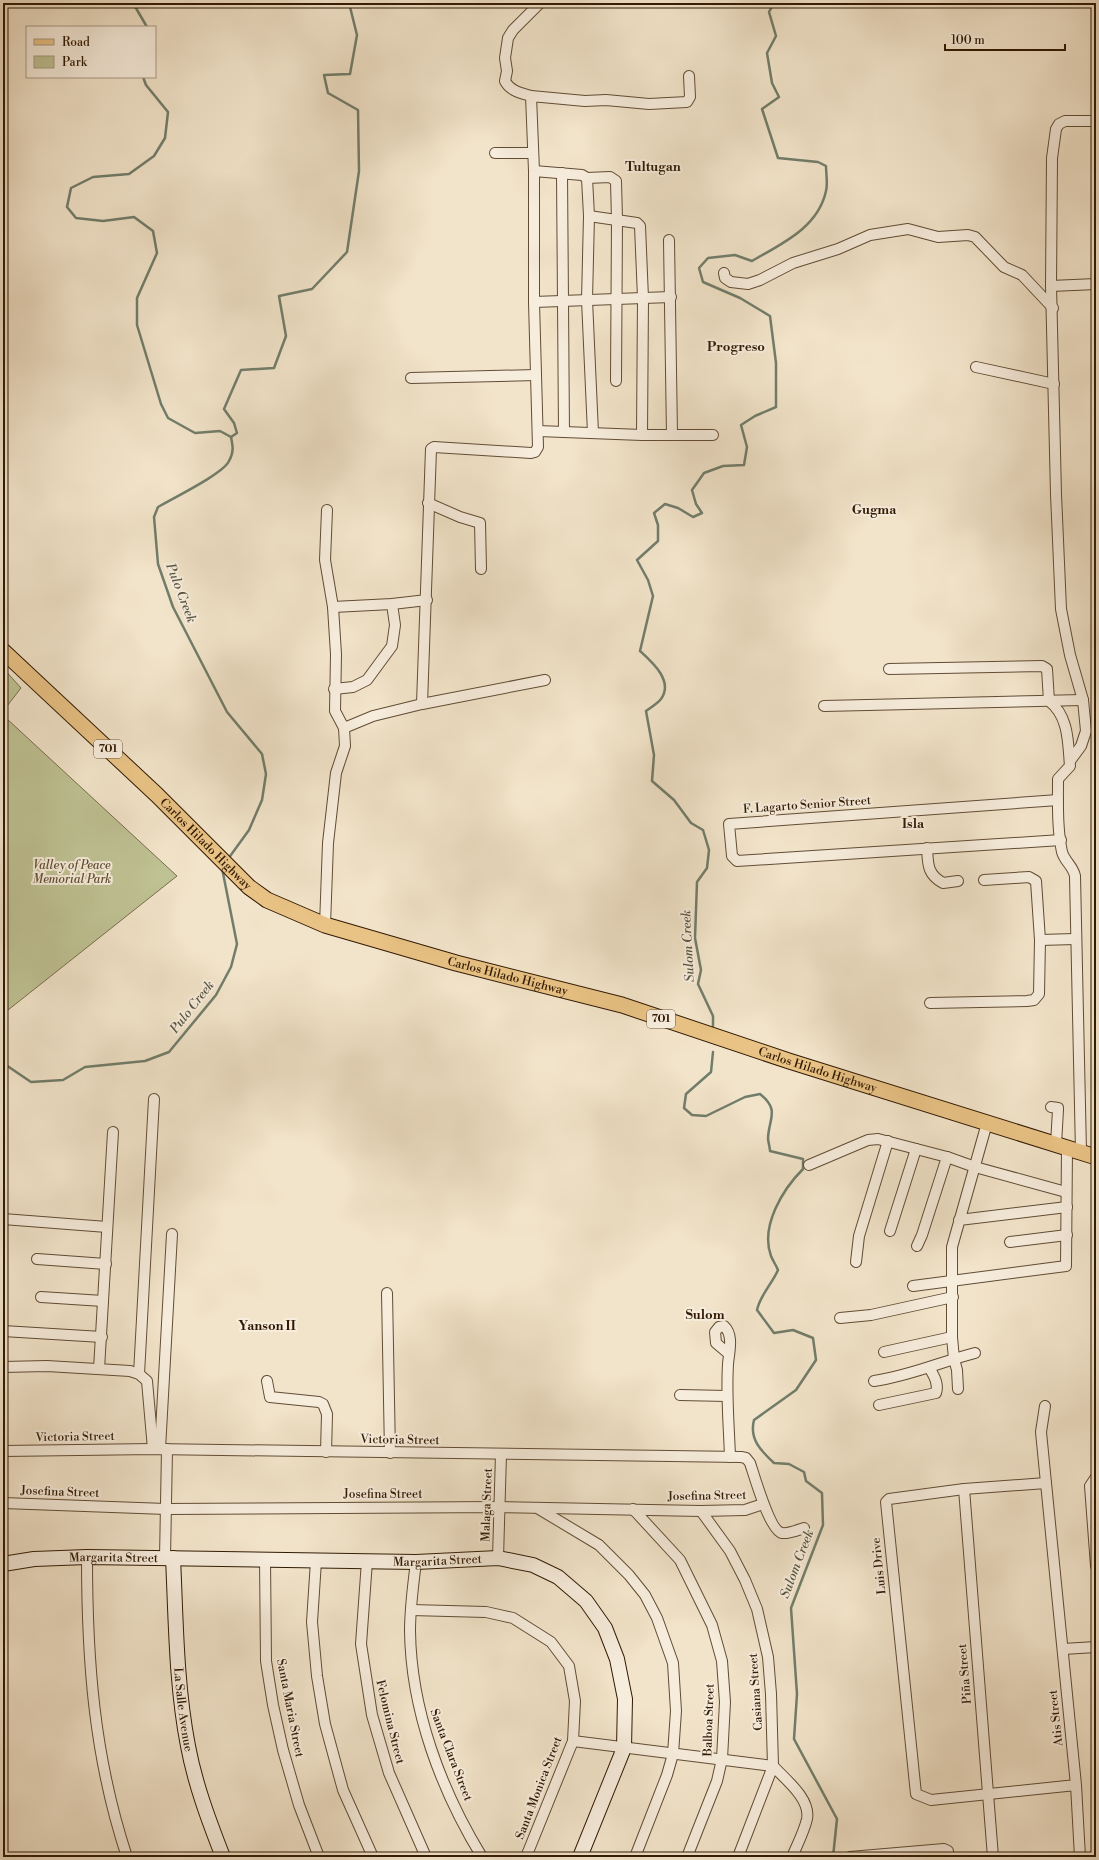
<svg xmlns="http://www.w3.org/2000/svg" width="1099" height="1860" font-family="'Libre Bodoni',serif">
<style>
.green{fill:#bfc294;stroke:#786e4c}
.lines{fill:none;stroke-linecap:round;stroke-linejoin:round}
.stream{stroke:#717d6b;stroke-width:2.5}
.street-casing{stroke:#614c35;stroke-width:12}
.secondary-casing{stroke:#311a03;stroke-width:16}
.primary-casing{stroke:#311a03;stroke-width:17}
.street{stroke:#f7eddd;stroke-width:10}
.secondary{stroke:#f7eddd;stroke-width:14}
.primary{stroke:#e9c285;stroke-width:15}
.labels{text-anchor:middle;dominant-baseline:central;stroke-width:4;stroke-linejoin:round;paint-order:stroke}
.shield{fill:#f7eddd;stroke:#6c5944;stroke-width:1}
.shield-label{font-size:11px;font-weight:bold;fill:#311a03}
.street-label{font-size:12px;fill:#311a03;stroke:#f7eddd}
.park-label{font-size:12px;font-style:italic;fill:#5c4c2e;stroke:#f7eddd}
.neighbourhood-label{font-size:13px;font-weight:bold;fill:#311a03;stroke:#f7eddd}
.water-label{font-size:13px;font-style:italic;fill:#565440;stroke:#f7eddd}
</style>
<rect width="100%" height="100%" fill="#f2e4ca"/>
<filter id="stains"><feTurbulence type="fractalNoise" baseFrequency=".005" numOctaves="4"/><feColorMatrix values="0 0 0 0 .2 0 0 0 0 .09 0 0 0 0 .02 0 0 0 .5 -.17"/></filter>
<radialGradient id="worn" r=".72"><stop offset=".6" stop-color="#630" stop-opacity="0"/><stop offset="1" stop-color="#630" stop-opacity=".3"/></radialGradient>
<path class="green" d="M3,668L21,688L4,710L6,718L177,876L3,1014Z"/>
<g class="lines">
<g class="stream">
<path d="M133,3L147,27"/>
<path d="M143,77L146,85L168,112L165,138L154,156L129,174L93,177L71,188L67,207L76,218L103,221L134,217L153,231L157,253L137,298V325L161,404L168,418L195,433L220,431L231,437C233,447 234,452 229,461C223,474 173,498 158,507L154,517L158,564L173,607L227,712L262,754L266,774L262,800L249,830L228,859"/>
<path d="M231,437L237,433L234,423L224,409L241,370L274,368L286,336L279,296L312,289L347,252L359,171L358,110L328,93L324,75L350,74L357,35L349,3"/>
<path d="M713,1026V1016L698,984L701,970L695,938L697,882L707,868L709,850L703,830L691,823L674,800L652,781L654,755L646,711C650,708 657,704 661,699C674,681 652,662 640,651L653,596L648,580L637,560L658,541V525L654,513L665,504L678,508L693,517L702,513L696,504L692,490L704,473L723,466L744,465L747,447L741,425L755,416L776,407V363L770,316L740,298L703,282L699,268L708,258L735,255L752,261C781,244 818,228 826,191C828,184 826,174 826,166L818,162L778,158L762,109L779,97L772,83L767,53L776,36L769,12L774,3"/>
<path d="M713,1052L711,1072L686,1094L684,1108L692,1115L706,1116L745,1097L760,1094C780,1110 769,1118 768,1138C768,1142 770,1147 770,1151L803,1159V1169C783,1189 760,1226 771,1256C773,1261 776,1265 778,1270C772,1284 760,1295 757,1310L774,1333L793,1330L813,1338L816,1360L796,1390L754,1420C749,1439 761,1451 774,1463L789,1464L804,1472L806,1481L822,1493L823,1525L791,1608L797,1694L794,1739L837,1819L833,1857"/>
<path d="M3,1063L31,1082L63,1080L85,1067L145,1061L169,1052L216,995L231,967L237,944L222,868"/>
</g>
<g class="street-casing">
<g id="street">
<path d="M531,96C521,93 510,91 505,81L507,71L505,58L508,38L513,30L540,3"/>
<path d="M495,153H532"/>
<path d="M534,171L531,96L585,101L606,100L649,104L687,102L690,97L689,76"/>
<path d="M562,173L564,432"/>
<path d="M587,178L610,177L616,181L617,220L616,381"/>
<path d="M589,216L637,223L640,226L643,298L642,435"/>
<path d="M669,240L672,435"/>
<path d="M724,273L725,278L731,282L748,284L760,280L793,263L838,249L870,235L908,229L938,237L968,235L975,237L1004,267L1022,275L1053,308"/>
<path d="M1051,286L1096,284"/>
<path d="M534,302L671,297"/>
<path d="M976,367L1054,384"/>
<path d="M411,378L536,375"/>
<path d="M538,431L642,435H713"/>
<path d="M428,503L460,517L480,523L481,569"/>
<path d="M327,510L325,560L333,607L336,654L335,711L344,728L373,716L422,704L431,449L434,447L531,453L535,452L538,447L534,302V171L582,175L587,178L589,216L587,300L593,433"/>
<path d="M333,607L392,604L427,600"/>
<path d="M889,669L1042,666L1047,669L1049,701C1069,716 1068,743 1070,766L1058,779C1058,803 1057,828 1062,852C1065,862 1073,866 1075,876L1081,1152"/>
<path d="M334,689L353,687L367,680L392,646L395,625L392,604"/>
<path d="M422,704L545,680"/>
<path d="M824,706L1083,700"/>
<path d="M1070,761L1081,746L1086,731L1083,700L1070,655L1061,609L1056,494L1051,286L1052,158L1056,129L1059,124L1065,121H1096"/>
<path d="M1058,800L729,824L732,856L737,861L1061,840"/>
<path d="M927,848C928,864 927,874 943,883L958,881"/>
<path d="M325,925L328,843L336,773L345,746L344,728"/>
<path d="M1040,940L1075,939"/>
<path d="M930,1003L1027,1001L1034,1000L1039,994L1040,940L1036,881L1029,877L984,880"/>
<path d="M1051,1107L1058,1108V1110L1056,1144"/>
<path d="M809,1165L868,1140L878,1139L947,1157L975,1167L1066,1192"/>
<path d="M3,1219L107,1227"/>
<path d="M959,1220L1067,1207"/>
<path d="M890,1231L916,1149"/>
<path d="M1010,1242L1067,1235"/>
<path d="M917,1246L922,1235L947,1157"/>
<path d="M37,1259L106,1264"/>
<path d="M856,1262L859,1236L888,1141"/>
<path d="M913,1286L1066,1266L1067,1147"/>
<path d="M387,1293L390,1453"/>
<path d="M41,1297L103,1301"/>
<path d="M840,1318L871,1315L953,1297"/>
<path d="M3,1331L102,1337"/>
<path d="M884,1352L952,1337"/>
<path d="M729,1354L716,1343L715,1332L719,1327L724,1326C734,1335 729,1352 728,1364C726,1395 729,1426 730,1457"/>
<path d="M3,1367L47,1366L130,1371L139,1374L147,1381L153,1449"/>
<path d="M99,1369L113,1132"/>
<path d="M139,1374L154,1099"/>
<path d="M267,1381L270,1397L319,1402L323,1404L327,1414L326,1452"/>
<path d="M874,1381C910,1376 940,1362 975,1353"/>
<path d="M958,1389L957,1370L954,1359L952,1337V1247L987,1123"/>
<path d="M680,1395L727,1396"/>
<path d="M879,1405L936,1393C939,1384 934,1376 930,1369"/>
<path d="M1045,1406L1041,1432L1046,1483"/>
<path d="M160,1449L172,1234"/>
<path d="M3,1451L153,1449L741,1457L746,1458L750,1463C754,1475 770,1531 782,1533C788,1534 798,1530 804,1528"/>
<path d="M1096,1477L1090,1486L1096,1566"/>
<path d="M964,1489L993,1857"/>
<path d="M3,1503L166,1509L499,1507L701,1511L745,1510L763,1504"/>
<path d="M539,1509L599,1545L629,1575L645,1595L657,1618L673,1663L676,1711L673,1754L667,1775L635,1857"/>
<path d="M633,1509L680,1560L712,1625L722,1661L725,1702L722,1759L717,1781L687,1857"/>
<path d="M701,1511L730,1551L745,1580L757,1609L768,1657L771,1694L773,1766L738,1857"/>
<path d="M87,1557C87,1662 94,1757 127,1857"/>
<path d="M165,1558L167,1449"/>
<path d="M498,1558L501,1454"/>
<path d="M265,1559L266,1661L273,1705L283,1750L299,1805L319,1857"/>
<path d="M316,1561L312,1622L317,1676L325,1724L343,1790L373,1857"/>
<path d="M367,1561L361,1644L372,1715L389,1773L426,1857"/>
<path d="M416,1562C413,1585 410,1608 410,1631C411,1710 441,1790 482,1857"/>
<path d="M411,1610L486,1612L513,1618L551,1642L569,1666L575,1701L573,1741L526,1857"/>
<path d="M1063,1649L1096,1647"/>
<path d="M573,1741L773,1766"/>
<path d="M773,1766C785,1779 811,1799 807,1819C804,1832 797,1845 792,1857"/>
<path d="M1076,1785L931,1800L916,1794L886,1502L889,1499L964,1489L1046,1483L1076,1785L1080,1857"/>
<path d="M850,1857L944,1849L948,1851V1857"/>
</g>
</g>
<g class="secondary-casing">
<g id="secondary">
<path id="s1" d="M173,1558C176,1621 176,1684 188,1746C195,1784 209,1821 223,1857"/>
<path id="s2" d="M3,1564L34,1559L87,1557L416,1562L498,1558L533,1565L558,1577L586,1601L605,1628L617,1659L625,1699L624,1748L580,1857"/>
</g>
</g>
<g class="primary-casing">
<g id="primary">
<path id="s3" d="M3,651L157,795L249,887L267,900L325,925L456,963L622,1005L789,1061L1096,1157"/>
</g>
</g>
<use href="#street" class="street"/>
<use href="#secondary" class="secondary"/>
<use href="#primary" class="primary"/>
</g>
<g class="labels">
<g class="shield">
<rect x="94" y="740" width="28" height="18" rx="3"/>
<rect x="647" y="1010" width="28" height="18" rx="3"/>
</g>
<g class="shield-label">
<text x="108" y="749">701</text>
<text x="661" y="1019">701</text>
</g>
<g class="street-label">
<text transform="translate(807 805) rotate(-4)">F. Lagarto Senior Street</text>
<text stroke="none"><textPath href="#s3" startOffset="280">Carlos Hilado Highway</textPath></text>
<text stroke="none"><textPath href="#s3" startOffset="616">Carlos Hilado Highway</textPath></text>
<text stroke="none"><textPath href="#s3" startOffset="940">Carlos Hilado Highway</textPath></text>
<text transform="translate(75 1437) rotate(-1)">Victoria Street</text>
<text transform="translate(400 1440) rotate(1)">Victoria Street</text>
<text transform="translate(60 1492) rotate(2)">Josefina Street</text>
<text x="383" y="1494">Josefina Street</text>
<text transform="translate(707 1496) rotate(-1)">Josefina Street</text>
<text transform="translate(487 1505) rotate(-88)">Malaga Street</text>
<text stroke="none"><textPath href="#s2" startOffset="111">Margarita Street</textPath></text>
<text stroke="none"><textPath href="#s2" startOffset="435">Margarita Street</textPath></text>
<text transform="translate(879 1566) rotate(-96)">Luis Drive</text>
<text transform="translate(965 1674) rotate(-95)">Piña Street</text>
<text transform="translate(756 1692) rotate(-94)">Casiana Street</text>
<text transform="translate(290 1708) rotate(79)">Santa Maria Street</text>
<text stroke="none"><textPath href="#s1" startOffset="152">La Salle Avenue</textPath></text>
<text transform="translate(1056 1718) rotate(-96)">Atis Street</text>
<text transform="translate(709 1720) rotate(-88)">Balboa Street</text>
<text transform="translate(390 1722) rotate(76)">Felomina Street</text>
<text transform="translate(451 1755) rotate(69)">Santa Clara Street</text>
<text transform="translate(539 1788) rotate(-69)">Santa Monica Street</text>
</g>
<g class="park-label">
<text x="72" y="865">Valley of Peace<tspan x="72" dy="14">Memorial Park</tspan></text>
</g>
<g class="neighbourhood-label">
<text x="653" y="167">Tultugan</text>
<text x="736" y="347">Progreso</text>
<text x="874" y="510">Gugma</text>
<text x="913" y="824">Isla</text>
<text x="705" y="1315">Sulom</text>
<text x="267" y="1326">Yanson II</text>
</g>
<g class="water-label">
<text transform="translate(181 593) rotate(69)">Pulo Creek</text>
<text transform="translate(688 946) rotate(-93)">Sulom Creek</text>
<text transform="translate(192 1007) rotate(-52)">Pulo Creek</text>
<text transform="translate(797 1564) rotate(-69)">Sulom Creek</text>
</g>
</g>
<rect width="1099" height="1860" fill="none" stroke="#f2e4ca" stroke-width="16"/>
<rect x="4" y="4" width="1091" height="1852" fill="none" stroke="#311a03" stroke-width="2"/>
<rect x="8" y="8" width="1083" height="1844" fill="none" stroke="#311a03"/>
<rect x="26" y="26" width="130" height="52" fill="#f7eddd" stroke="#a89986"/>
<rect x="34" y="39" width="20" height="6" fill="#e9c285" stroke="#a89986"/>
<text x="62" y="46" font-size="12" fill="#311a03">Road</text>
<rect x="34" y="56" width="20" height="12" fill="#bfc294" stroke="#a89986"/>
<text x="62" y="66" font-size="12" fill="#311a03">Park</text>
<path d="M945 44v6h120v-6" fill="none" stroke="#311a03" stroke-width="2"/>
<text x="951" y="44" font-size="12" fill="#311a03" stroke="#f7eddd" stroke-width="3" paint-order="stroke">100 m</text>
<rect width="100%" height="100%" filter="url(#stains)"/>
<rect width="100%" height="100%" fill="url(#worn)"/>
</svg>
